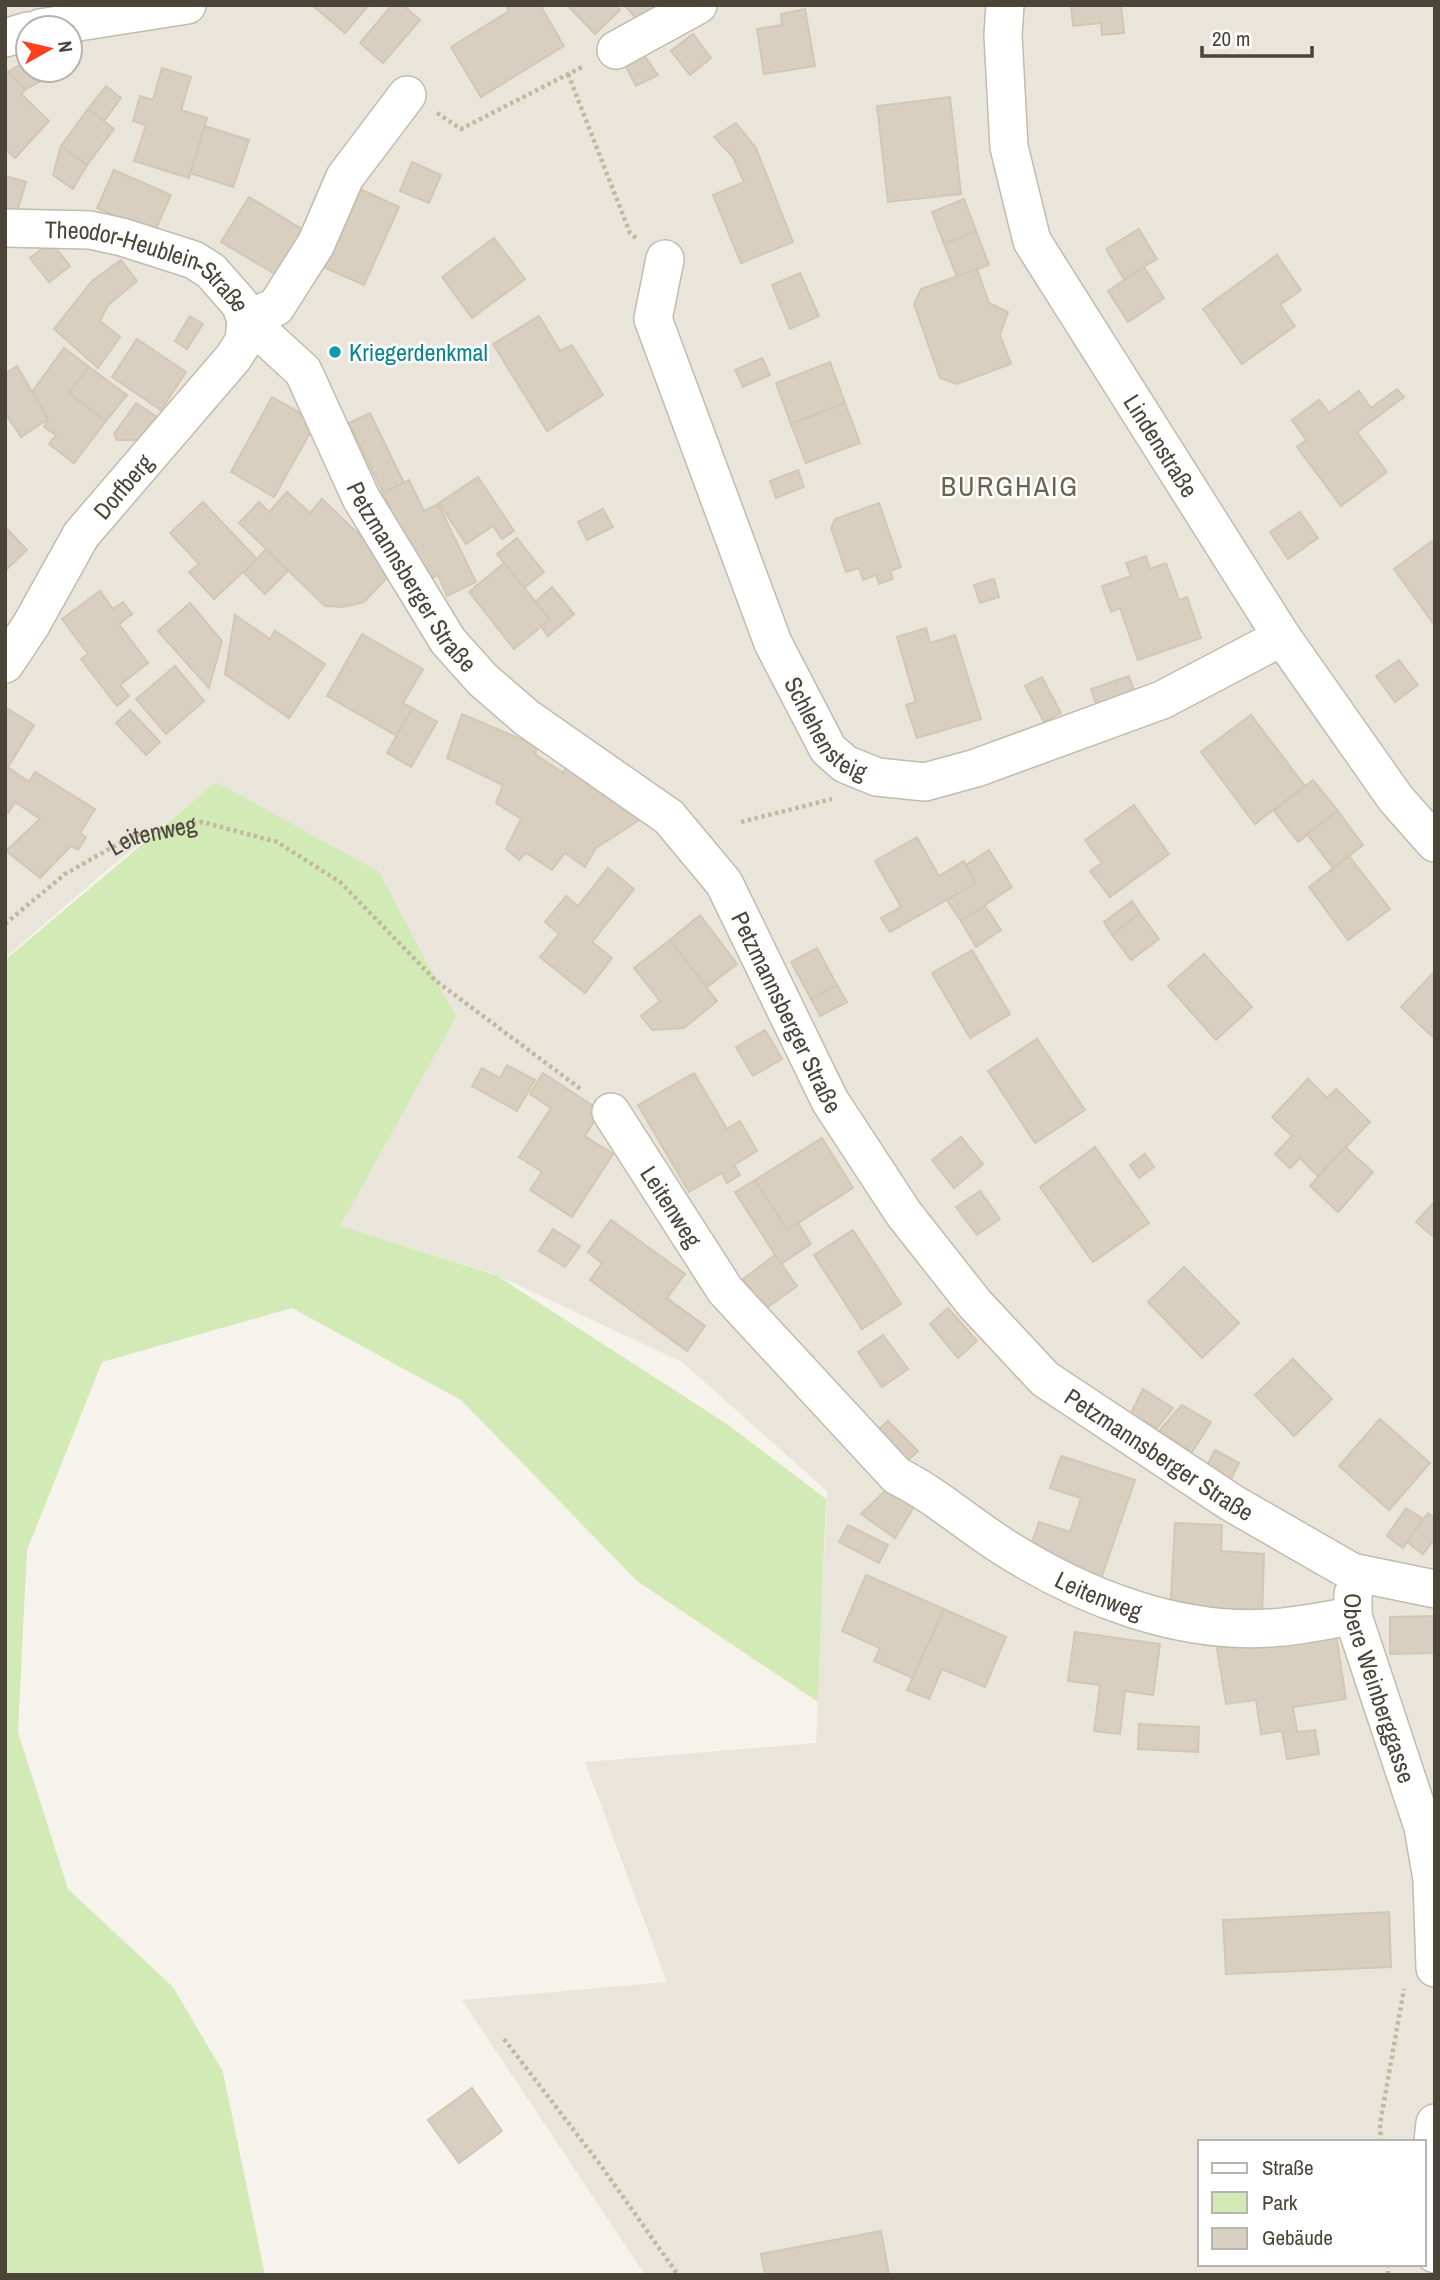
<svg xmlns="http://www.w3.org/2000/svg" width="1440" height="2280" font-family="'Archivo Narrow',sans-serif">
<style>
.residential{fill:#eae5da;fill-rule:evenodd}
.green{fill:#d2eab5}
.building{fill:#d8cfc1;stroke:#d3c7b4;stroke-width:2}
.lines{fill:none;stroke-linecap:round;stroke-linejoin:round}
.minor-casing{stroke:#c2bbae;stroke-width:40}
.path{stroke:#c4b79f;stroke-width:4.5;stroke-dasharray:3.5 3.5;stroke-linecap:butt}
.minor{stroke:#fff;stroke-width:37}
.culture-dot{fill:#0f9aa8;stroke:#fff;stroke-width:2.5}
.labels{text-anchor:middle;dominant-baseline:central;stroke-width:5;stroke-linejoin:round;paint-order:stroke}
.street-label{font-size:24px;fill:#4b4439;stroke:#fff}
.culture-label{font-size:24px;fill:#0d838f;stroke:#fff;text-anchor:start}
.quarter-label{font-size:28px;letter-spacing:2px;fill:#6e6250;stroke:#fff}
</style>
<rect width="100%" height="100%" fill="#f6f3ec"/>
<path class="residential" d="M5,5H1435V2275H645L462,2000L667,1982L585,1762L816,1743L827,1491L682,1362L492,1273L339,1226L456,1017L216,783L107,870L5,958ZM28,28H70V70H28ZM1200,2142H1424V2264H1200Z"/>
<path class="green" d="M216,782L379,872L456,1017L340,1226L496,1275L727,1424L826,1499L818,1702L637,1581L461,1400L292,1308L102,1362L27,1550L18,1732L68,1889L173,1987L223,2072L265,2275H5V960Z"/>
<g class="building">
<path d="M312,5H369L345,33Z"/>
<path d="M392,5H403L420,20L383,63L360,43Z"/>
<path d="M506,5H540L564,46L481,97L451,47L509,11Z"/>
<path d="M567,5H616L620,10L595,34Z"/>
<path d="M624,5H665L643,26Z"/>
<path d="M1071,5H1121L1124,33L1102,35L1101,23L1073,26Z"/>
<path d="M805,9L815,66L764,74L757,29L782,25L781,14Z"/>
<path d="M693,34L711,58L690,75L671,51Z"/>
<path d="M644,55L658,75L636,86L625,65Z"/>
<path d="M28,60V70H61L26,89L8,72Z"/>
<path d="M162,68L191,77L181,110L207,118L189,178L134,161L146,125L133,121L140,96L153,100Z"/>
<path d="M5,70L26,89L21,94L49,121L15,158L5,149Z"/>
<path d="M106,86L121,98L104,121L88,109Z"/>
<path d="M950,97L961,194L888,202L877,106Z"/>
<path d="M88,109L114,129L87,165L61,146Z"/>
<path d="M736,123L756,148L793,242L741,263L713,195L744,182L733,157L714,137Z"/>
<path d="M205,126L249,140L233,187L190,173Z"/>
<path d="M61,146L87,165L73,189L53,175Z"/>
<path d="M412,162L441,175L429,203L400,191Z"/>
<path d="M114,170L171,195L154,233L97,208Z"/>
<path d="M5,176L26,182L15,219L5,216Z"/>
<path d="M358,188L399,207L364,285L323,267Z"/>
<path d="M249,197L307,232L280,277L221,242Z"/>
<path d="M964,199L976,231L944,244L932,212Z"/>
<path d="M1139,229L1157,259L1124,279L1106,249Z"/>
<path d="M976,231L989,265L957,277L944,244Z"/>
<path d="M494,238L525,279L472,318L442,277Z"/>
<path d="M51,242L70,266L49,282L30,258Z"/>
<path d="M1277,255L1301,290L1280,305L1295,326L1242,364L1203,309Z"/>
<path d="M121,260L137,281L108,305L100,321L120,337L98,368L54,329L92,281Z"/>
<path d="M1144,267L1164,298L1128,322L1108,291Z"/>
<path d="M977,269L989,303L1008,312L1000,335L1011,364L957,384L940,378L914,304L921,289Z"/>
<path d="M800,273L819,316L790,329L772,285Z"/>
<path d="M190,316L203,324L187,349L175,341Z"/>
<path d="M539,316L560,351L572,345L603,395L547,431L493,344Z"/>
<path d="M137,339L186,372L161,410L112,377Z"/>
<path d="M64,348L89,367L69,393L106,421L74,463L49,444L56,435L44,427L48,419L32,392Z"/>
<path d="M762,358L770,375L743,387L735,370Z"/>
<path d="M830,362L845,403L791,424L776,383Z"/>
<path d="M17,366L48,419L21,437L5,413V374Z"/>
<path d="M89,367L127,395L106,421L69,393Z"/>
<path d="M1397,389L1404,397L1357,432L1387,472L1341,506L1297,447L1306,440L1292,420L1319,400L1329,413L1359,391L1371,408Z"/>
<path d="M272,397L316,422L274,497L231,472Z"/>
<path d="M136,403L157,417L144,440H117L114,434Z"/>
<path d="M845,403L860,443L806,463L791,424Z"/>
<path d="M370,413L404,483L383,493L349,423Z"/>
<path d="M798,470L804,487L776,498L770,481Z"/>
<path d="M478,477L514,531L502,539L493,526L466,544L439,503Z"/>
<path d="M409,480L424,511L438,504L476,582L447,596L438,575L426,581L383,493Z"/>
<path d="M287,492L310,513L322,499L395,569L364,602L343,607L325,606L239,523L259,502L269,512Z"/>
<path d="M203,502L257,559L214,599L189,572L199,564L170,533Z"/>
<path d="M879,503L901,567L890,571L893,579L879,584L876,575L863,580L859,568L846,572L831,528L835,519Z"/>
<path d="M603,509L613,527L587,540L578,522Z"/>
<path d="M1300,512L1318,538L1288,559L1270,532Z"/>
<path d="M5,527L27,550L5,571Z"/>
<path d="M517,538L544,572L524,588L497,554Z"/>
<path d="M1435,539V626L1394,569Z"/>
<path d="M266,549L288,571L265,594L244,573Z"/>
<path d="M1146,556L1150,569L1166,563L1179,600L1187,597L1201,638L1138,660L1120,608L1111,612L1102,586L1131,576L1126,563Z"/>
<path d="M504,563L550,619L514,649L469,592Z"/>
<path d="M994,579L999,597L980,603L974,585Z"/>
<path d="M552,587L574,614L548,636L541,626L550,619L535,602Z"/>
<path d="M100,591L113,609L123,602L132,614L119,624L148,663L120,685L129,696L117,706L81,659L88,654L62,619Z"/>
<path d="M190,603L222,641L209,688L158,631Z"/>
<path d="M235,615L270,639L275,631L325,664L289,718L225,674Z"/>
<path d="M926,628L930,643L955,635L981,719L917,738L906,705L916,702L897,637Z"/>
<path d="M362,634L423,669L403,703L412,708L397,736L327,696Z"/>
<path d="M1399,660L1418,685L1395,702L1376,676Z"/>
<path d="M175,666L204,701L166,734L136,699Z"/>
<path d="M1129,676L1135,693L1097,706L1091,689Z"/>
<path d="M1042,677L1061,713L1044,722L1025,686Z"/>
<path d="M5,707L34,725L8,767L5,765Z"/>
<path d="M412,708L437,722L411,767L387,753Z"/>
<path d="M130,710L160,742L146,755L116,723Z"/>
<path d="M462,714L537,746L535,754L563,773L569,763L641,819L596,848L585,867L565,853L552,870L526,853L519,860L506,849L521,819L496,803L503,785L447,758Z"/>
<path d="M1251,715L1305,786L1255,824L1201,752Z"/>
<path d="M5,765L29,782L35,772L95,809L80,833L86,837L78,850L71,846L40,878L6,851L40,819L15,802L8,813L5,811Z"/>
<path d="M1313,780L1338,811L1298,842L1274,811Z"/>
<path d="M1134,805L1169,854L1110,897L1090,871L1102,863L1085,840Z"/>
<path d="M1338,811L1363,845L1333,868L1307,834Z"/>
<path d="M917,837L939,876L964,861L976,883L890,932L881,918L901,907L875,861Z"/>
<path d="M989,850L1012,887L961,921L947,900L976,883L966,865Z"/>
<path d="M1349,856L1390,909L1348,940L1309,887Z"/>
<path d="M608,868L634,889L592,942L612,958L585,993L540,957L559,934L545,922L566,896L578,906Z"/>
<path d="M1132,901L1140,913L1112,935L1104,922Z"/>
<path d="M985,906L1001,930L976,947L961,921Z"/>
<path d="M1140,913L1159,939L1131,960L1112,935Z"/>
<path d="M700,915L737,964L707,987L670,940Z"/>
<path d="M670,940L717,1001L684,1028L652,1030L641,1016L660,1001L634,968Z"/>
<path d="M817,948L837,985L811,999L791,962Z"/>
<path d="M972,950L1010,1014L970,1038L932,973Z"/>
<path d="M1204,954L1252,1007L1216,1040L1168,986Z"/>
<path d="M1435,971V1039L1401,1007Z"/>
<path d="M837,985L847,1002L820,1016L811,999Z"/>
<path d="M765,1030L782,1059L753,1076L736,1047Z"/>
<path d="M1037,1039L1085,1110L1035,1143L988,1071Z"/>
<path d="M507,1065L535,1080L517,1111L472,1086L482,1068L500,1078Z"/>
<path d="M543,1073L601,1111L585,1136L613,1154L572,1217L530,1190L542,1172L519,1157L551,1108L530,1094Z"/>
<path d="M694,1073L727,1129L740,1121L757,1151L734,1165L740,1175L727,1183L722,1173L689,1192L638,1105Z"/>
<path d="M1308,1079L1327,1098L1336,1089L1370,1122L1318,1176L1300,1158L1290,1168L1275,1154L1292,1136L1272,1117Z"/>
<path d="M961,1137L983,1164L954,1188L932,1160Z"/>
<path d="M822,1138L853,1188L787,1230L755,1180Z"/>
<path d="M1095,1147L1149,1223L1093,1262L1040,1187Z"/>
<path d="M1345,1147L1373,1172L1338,1212L1310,1186Z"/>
<path d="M1145,1154L1154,1167L1139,1178L1130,1165Z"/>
<path d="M755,1180L787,1230L798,1223L811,1244L781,1264L735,1192Z"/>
<path d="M980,1191L1000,1219L977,1235L956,1207Z"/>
<path d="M1435,1201V1238L1416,1222Z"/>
<path d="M611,1220L685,1274L667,1298L705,1326L687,1351L590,1280L602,1263L588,1252Z"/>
<path d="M553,1229L580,1246L565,1267L539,1251Z"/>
<path d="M853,1230L901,1304L862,1329L814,1255Z"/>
<path d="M775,1255L797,1286L765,1309L743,1279Z"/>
<path d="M1184,1267L1239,1323L1202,1358L1148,1302Z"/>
<path d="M948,1308L977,1341L958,1358L930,1324Z"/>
<path d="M883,1335L908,1369L882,1387L858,1352Z"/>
<path d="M1293,1359L1332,1399L1294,1436L1255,1395Z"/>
<path d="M1143,1389L1173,1408L1157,1428L1131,1413Z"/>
<path d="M1182,1405L1211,1422L1192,1452L1159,1431Z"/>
<path d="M1380,1419L1430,1463L1389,1510L1339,1466Z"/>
<path d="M888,1421L918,1451L906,1462L876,1432Z"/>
<path d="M1215,1450L1239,1463L1229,1483L1205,1470Z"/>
<path d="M1061,1456L1135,1480L1101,1579L1028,1554L1039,1522L1070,1532L1081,1498L1050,1488Z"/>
<path d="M892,1484L915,1505L895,1538L861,1514Z"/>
<path d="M1406,1508L1423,1519L1403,1548L1387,1536Z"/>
<path d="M1428,1513L1435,1518V1538L1423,1554L1407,1542Z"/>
<path d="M1175,1523L1222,1525L1221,1551L1264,1554L1262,1618L1170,1614Z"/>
<path d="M848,1525L888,1545L879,1563L839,1542Z"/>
<path d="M866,1575L944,1609L913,1678L874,1661L880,1648L842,1631Z"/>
<path d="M944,1609L1006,1637L985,1687L942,1669L929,1699L907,1690Z"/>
<path d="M1435,1616V1653L1390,1654V1617Z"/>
<path d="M1335,1629L1346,1699L1293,1707L1297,1732L1315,1730L1319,1754L1287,1759L1282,1731L1261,1734L1256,1700L1226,1704L1217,1648Z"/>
<path d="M1075,1632L1160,1644L1153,1695L1125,1691L1120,1734L1094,1731L1100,1685L1068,1681Z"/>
<path d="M1139,1724L1199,1727L1198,1752L1138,1749Z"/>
<path d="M1389,1912L1391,1967L1226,1974L1223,1920Z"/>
<path d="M472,2088L502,2131L459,2163L428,2120Z"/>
<path d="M881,2231L889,2275H765L761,2254Z"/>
</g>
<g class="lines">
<g class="minor-casing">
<g id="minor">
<path id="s2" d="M1005,5L1003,35L1009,147L1032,241L1282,637L1396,799L1435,843"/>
<path d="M40,28L187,5"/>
<path d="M5,38L28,31"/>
<path d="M616,50L698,5"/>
<path id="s3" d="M5,228L90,230L122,237L194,260L211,271L240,304L246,319L303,371L361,498L448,641L483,680L527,718L669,817L724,883L830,1101L904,1214L975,1304L1045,1379L1232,1503L1352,1572L1435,1589"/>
<path id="s4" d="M665,259L653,319L773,643L828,749L845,764L877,777L925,782L976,768L1162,700L1282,637"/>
<path d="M246,319L276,307L316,244L345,177L407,95"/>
<path id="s5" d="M5,664L31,625L81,535L233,358L244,341L246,319"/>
<path id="s6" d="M611,1112L725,1290L897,1476C938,1496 969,1526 1007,1549C1083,1597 1178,1634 1269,1628C1297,1627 1325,1620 1353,1616"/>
<path id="s7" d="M1353,1594V1616L1423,1827L1432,1879L1435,1968"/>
<path d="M1435,2123L1426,2207L1435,2254"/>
</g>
</g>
<g class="path">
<path d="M568,74L630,233L636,238"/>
<path d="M437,113L461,129L584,66"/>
<path d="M741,822L832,799"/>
<path id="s1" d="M5,924L65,874L132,836L202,822L277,842L340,882L436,981L582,1090"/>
<path d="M504,2039L602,2167L678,2275"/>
<path d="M1381,2142L1380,2124L1404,1989"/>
<path d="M1388,2264V2275"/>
</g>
<use href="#minor" class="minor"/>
</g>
<circle class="culture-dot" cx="335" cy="352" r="7"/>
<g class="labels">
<g class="street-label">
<text stroke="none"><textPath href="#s3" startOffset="152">Theodor-Heublein-Straße</textPath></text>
<text stroke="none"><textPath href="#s2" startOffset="481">Lindenstraße</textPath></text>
<text stroke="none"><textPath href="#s5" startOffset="214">Dorfberg</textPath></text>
<text stroke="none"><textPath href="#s3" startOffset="584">Petzmannsberger Straße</textPath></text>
<text stroke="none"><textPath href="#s4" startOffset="509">Schlehensteig</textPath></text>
<text stroke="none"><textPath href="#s1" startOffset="175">Leitenweg</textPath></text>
<text stroke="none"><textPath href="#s3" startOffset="1171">Petzmannsberger Straße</textPath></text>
<text stroke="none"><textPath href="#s6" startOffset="112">Leitenweg</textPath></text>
<text stroke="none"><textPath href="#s3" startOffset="1759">Petzmannsberger Straße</textPath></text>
<text stroke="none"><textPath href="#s6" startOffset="700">Leitenweg</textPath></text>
<text stroke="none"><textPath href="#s7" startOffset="98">Obere Weinberggasse</textPath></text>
</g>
<g class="culture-label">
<text x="349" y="352">Kriegerdenkmal</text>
</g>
<g class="quarter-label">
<text x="1010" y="486">BURGHAIG</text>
</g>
</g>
<rect width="1440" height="2280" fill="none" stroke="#4b4439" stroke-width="14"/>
<rect x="1198" y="2140" width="228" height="126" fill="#ffffff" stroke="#b7b4b0" stroke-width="2"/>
<rect x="1212" y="2163" width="35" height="10" fill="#ffffff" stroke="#b7b4b0" stroke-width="2"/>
<text x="1262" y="2175" font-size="21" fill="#4b4439">Straße</text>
<rect x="1212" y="2192" width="35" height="21" fill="#d2eab5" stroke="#b7b4b0" stroke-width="2"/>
<text x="1262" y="2210" font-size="21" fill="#4b4439">Park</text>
<rect x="1212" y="2228" width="35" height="21" fill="#d8cfc1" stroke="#b7b4b0" stroke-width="2"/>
<text x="1262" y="2245" font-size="21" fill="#4b4439">Gebäude</text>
<g transform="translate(49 49) rotate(82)"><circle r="33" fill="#ffffff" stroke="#b7b4b0" stroke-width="2"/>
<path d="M0-5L12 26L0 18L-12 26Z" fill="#fc3f1d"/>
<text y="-10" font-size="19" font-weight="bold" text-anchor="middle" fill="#4b4439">N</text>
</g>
<path d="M1202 46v10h110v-10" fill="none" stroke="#4b4439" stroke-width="3.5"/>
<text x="1212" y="46" font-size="21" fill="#4b4439" stroke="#ffffff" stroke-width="5" paint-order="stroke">20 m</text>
</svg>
